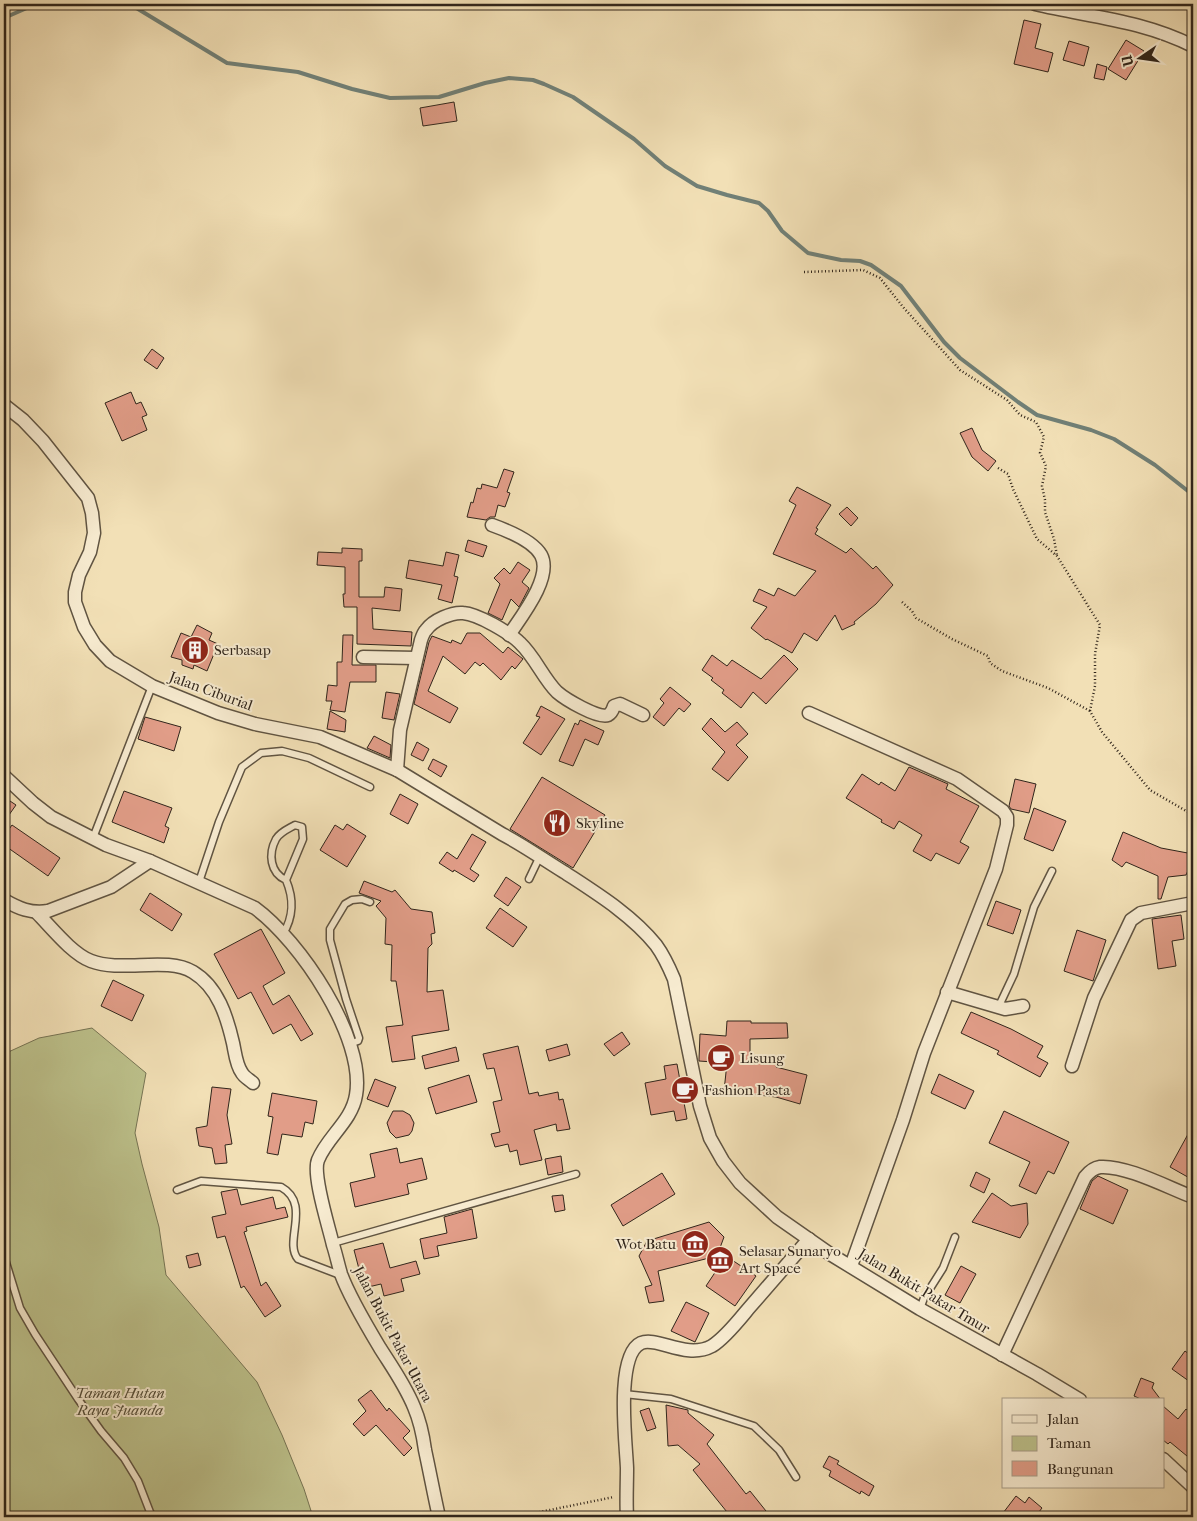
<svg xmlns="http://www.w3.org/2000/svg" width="1197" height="1521" font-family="'IM FELL French Canon',serif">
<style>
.green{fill:#bdc28c;stroke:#767454}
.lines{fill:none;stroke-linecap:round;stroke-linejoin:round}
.stream{stroke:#718077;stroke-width:4}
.building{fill:#e19d88;stroke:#30251b}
.service-casing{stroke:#605442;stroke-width:9}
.minor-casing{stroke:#605442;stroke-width:15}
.path{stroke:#30251b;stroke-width:2.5;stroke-dasharray:1 2.5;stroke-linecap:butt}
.service{stroke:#f7ebd0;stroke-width:6}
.minor{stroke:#f7ebd0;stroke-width:12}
.labels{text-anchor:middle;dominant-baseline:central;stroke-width:4;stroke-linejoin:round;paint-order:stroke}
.poi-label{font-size:15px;fill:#30251b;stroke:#f7ebd0;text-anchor:start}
.street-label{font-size:15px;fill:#30251b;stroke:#f7ebd0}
.park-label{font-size:15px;font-style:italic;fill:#534c37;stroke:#f7ebd0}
</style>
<rect width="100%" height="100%" fill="#f2e0b6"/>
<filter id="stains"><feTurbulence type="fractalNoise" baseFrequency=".004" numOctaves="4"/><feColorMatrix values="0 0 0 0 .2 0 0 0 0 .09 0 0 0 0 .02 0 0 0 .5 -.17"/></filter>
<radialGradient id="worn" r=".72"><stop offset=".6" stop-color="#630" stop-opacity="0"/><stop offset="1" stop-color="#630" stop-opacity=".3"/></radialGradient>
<path class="green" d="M92,1028L146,1073L135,1133L142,1164L159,1227L166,1275L257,1382L282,1435L304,1489L313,1517H4V1054L39,1038Z"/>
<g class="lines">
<g class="stream">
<path d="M126,4L138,9L227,63L298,72L352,89L390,98L439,97L485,83L509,78L533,80L544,84L573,97L634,139L665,166L697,186L727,195L759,203L768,211L782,231L808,253L841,260L860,261L871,265L901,286L944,342L960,358L1018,402L1037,415L1091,430L1114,439L1155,465L1193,495"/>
<path d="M4,18L36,4"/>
</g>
</g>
<g class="building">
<path d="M1024,20L1041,24L1035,48L1053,53L1048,72L1014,64Z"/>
<path d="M1126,40L1144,51L1126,80L1108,69Z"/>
<path d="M1069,41L1089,47L1084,66L1063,60Z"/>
<path d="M1097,64L1107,67L1104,80L1094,78Z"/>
<path d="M454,102L457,121L423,126L420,108Z"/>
<path d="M152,349L164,358L157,369L144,360Z"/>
<path d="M131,392L136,404L141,402L147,415L142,417L147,430L122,441L105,403Z"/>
<path d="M972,428L982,450L996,461L988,471L972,457L960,433Z"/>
<path d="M504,469L514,472L507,492L510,493L505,507L498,505L495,517H490L486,520L467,517L471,502L473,503L477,488L481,489L482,484L497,488Z"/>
<path d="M797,487L831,505L816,528L818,529L815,534L846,553L851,548L873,569L876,566L893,585L876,604L854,622L855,624L842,630L835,615L817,641L804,633L792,653L767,639L766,640L751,628L767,607L753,601L759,589L774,596L778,588L795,596L816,571L773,554L796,505L789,501Z"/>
<path d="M847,507L858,518L851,526L839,514Z"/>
<path d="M468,540L487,546L483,557L465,551Z"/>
<path d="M342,548L362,549V561H359V597H384L385,587L402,589L400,611L372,608L373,629L412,632L411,646L357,644V607H344L343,594H345V567L317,565L318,552L342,553Z"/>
<path d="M446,552L459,555L454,576L458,577L452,603L438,599L442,585L406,578L409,560L443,566Z"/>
<path d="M518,562L530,570L522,582L529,588L519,607L511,599L502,620L488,613L500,584L494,578L504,568L510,574Z"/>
<path d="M197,625L212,633L209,640L218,644L207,671L194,665L193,669L182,665V660L171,657L181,633L191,637Z"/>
<path d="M467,633H480L503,653L508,647L523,659L515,669L512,666L501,680L483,663L480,666L475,662L465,674L443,656L428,691L458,708L450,723L414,704L429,642L432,636L451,643L452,640L461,644Z"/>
<path d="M343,635H353L352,665H376V682H350L345,712L330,710L332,701H326L328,685L337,686V662H342Z"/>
<path d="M712,655L727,666L732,660L761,679L784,655L798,669L766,704L753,692L741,708L722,693L724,690L711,680L713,678L702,670Z"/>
<path d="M670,687L691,704L684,712L679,708L664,726L653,717L664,703L660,699Z"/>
<path d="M386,692L400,694L394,720L382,718Z"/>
<path d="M541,706L565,719L541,755L523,743L540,717L536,716Z"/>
<path d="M330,711L346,720L345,732L327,729Z"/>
<path d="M145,717L181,727L174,751L138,739Z"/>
<path d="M711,718L725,732L737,722L748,734L736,745L748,757L728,781L712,769L725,752L702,729Z"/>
<path d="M580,720L604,731L598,745L585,739L573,766L559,761L575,723L578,725Z"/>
<path d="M374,736L391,745L390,758L367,748Z"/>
<path d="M417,742L429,749L423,761L411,755Z"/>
<path d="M433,759L447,766L441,777L428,769Z"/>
<path d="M909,767L948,784L946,789L979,806L960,842L969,847L959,864L936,853L931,861L913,851L922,835L899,821L894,829L881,822L882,820L846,798L862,774L879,785L881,782L895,791Z"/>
<path d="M542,777L605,815L573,868L510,829Z"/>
<path d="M1015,779L1036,784L1029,813L1011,809L1009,806Z"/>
<path d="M124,791L172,808L165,826L169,828L164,843L112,822Z"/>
<path d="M400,794L418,804L408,824L390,814Z"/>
<path d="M4,797L16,805L4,822Z"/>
<path d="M1034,808L1066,821L1053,851L1024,839Z"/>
<path d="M347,824L366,836L347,867L320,850L335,825L343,830Z"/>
<path d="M12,825L60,858L48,876L4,845V836Z"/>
<path d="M1123,832L1161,848L1193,854V860L1186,875L1168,877L1161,899H1158V876L1126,862L1122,867L1112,860Z"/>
<path d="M472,834L486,842L470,869L479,875L474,882L454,870L453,872L439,863L447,852L457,859Z"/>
<path d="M506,877L521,887L508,906L494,896Z"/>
<path d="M364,881L392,892L395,890L411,909L432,912L435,933L431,934L432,944L428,948L427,992L443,990L449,1030L412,1036L415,1059L392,1062L386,1027L403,1025L396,981H391L392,945L385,944L386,918L376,906L381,901L359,893Z"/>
<path d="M150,893L182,914L172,931L140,910Z"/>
<path d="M996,901L1021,910L1013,934L987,925Z"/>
<path d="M500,908L527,927L513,947L486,928Z"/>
<path d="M1181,915L1184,939L1172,941L1176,966L1158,969L1152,919Z"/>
<path d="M261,929L285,973L263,986L273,1005L289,995L313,1034L301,1041L291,1024L273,1034L251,992L238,999L214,954Z"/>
<path d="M1077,930L1106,940L1093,981L1064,971Z"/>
<path d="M113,980L144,995L132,1021L101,1006Z"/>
<path d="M971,1012L1011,1029L1043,1046L1037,1057L1048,1063L1040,1077L997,1054L999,1051L961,1033Z"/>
<path d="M727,1021H751V1023H787L788,1038L750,1039V1060L777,1064L776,1067L807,1075L800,1104L776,1097L724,1091L727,1063L699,1061V1059L700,1034L726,1036Z"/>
<path d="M622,1032L630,1044L614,1056L604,1044Z"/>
<path d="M567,1044L570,1055L549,1061L546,1050Z"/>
<path d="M518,1046L529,1094L538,1092L539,1096L558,1092L559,1100L563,1099L570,1129L557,1131L556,1124L534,1130L542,1160L520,1165L517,1150L510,1152L508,1144L495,1147L491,1134L500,1132L493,1102L502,1100L494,1068L487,1069L483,1054Z"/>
<path d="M456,1047L459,1061L425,1069L422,1056Z"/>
<path d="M677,1064L687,1119L676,1121L674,1111L651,1115L645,1083L666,1079L664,1066Z"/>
<path d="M939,1074L974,1091L965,1109L931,1093Z"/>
<path d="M469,1075L477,1102L436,1114L428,1088Z"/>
<path d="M375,1079L396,1087L388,1107L367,1099Z"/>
<path d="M212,1087L231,1089L227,1115L232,1144L225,1145L227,1163L215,1164L212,1148L199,1146L196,1128L207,1126Z"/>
<path d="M272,1093L317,1101L313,1124L305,1122L302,1137L282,1134L278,1155L267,1153L273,1117L268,1116Z"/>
<path d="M393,1111H403L410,1115L414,1123L412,1131L409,1135L396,1138L390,1132L387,1123Z"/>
<path d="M1004,1111L1069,1142L1054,1174L1048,1171L1036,1194L1019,1186L1030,1162L989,1143Z"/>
<path d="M1193,1125V1180L1170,1167Z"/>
<path d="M397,1148L400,1163L422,1158L427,1179L407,1184L409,1194L355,1207L350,1183L375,1177L370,1154Z"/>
<path d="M561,1156L563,1172L548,1175L545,1159Z"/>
<path d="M976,1172L990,1179L984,1193L970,1186Z"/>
<path d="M662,1173L675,1194L623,1226L611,1205Z"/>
<path d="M1098,1176L1128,1190L1113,1224L1080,1209L1092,1181Z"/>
<path d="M237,1189L241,1205L273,1197L276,1209L285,1207L288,1217L246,1227L247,1231L244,1232L261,1286L266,1282L281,1306L265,1317L244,1286L241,1288L225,1236L217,1238L212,1217L226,1214L221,1192Z"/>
<path d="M992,1193L1011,1206L1027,1203L1028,1224L1020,1238L972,1222Z"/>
<path d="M563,1195L565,1210L555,1212L552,1196Z"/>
<path d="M472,1209L477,1238L437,1246L439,1256L424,1259L420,1239L447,1233L444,1217Z"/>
<path d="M709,1222L724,1237L717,1256L658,1271L664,1301L649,1303L645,1287L652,1285L639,1256L647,1241Z"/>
<path d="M383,1243L390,1268L416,1261L420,1274L401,1279L404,1291L384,1296L381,1284L364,1288L354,1250Z"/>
<path d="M198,1253L201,1265L189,1268L186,1256Z"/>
<path d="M726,1256L756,1276L735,1306L706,1286Z"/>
<path d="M961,1266L976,1274L960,1303L945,1295Z"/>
<path d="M686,1302L709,1313L695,1342L671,1331Z"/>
<path d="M1185,1351L1193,1357V1384L1172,1369Z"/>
<path d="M1141,1378L1154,1383L1152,1388L1161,1400H1143L1134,1396Z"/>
<path d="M371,1390L387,1411L389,1408L410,1431L403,1438L412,1448L404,1456L376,1425L364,1436L353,1424L366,1411L358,1400Z"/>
<path d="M666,1405L688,1410V1413L714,1435L707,1444L746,1494L750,1491L766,1511L758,1517H731L693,1470L700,1464L678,1445L668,1446Z"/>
<path d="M1163,1406L1178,1419L1186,1409L1193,1415V1461L1170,1442L1168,1444L1163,1440Z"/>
<path d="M649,1408L656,1428L647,1431L640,1411Z"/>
<path d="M829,1456L839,1461L837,1464L874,1486L869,1496L861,1491L860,1494L829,1476L831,1471L823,1467Z"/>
<path d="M1016,1496L1025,1503L1029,1497L1042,1508L1035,1517H1000Z"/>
</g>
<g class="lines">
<g class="service-casing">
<g id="service">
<path d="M93,838L152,686"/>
<path d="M529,879L540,856"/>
<path d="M199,882L219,822L242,767L261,753L282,751L309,758L370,787"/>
<path d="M283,934C294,916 294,899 286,880L303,839L302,827L295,825C288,829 280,832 276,839C268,854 270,873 286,880"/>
<path d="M998,1008L1014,974L1034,907L1052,871"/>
<path d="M349,1044L358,1041L359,1038L346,999L330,940V929L345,904L352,900L362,899L370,902"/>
<path d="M177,1190L201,1181L281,1187C312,1204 283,1242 298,1259L340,1275"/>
<path d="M333,1243L576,1174"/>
<path d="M4,1256L20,1308L35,1334L78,1399L101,1431L124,1458L138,1481L150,1512L153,1517"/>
<path d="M920,1309L924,1298L943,1268L955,1237"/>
<path d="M624,1394L671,1399L754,1426L779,1450L796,1477"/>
</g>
</g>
<g class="minor-casing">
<g id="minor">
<path d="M1035,4C1090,17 1141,20 1193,46"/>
<path d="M4,405L23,420L43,441L88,498L92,513L94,533L90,552L79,575L75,592V602L84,627L95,645L110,661L152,686L218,713L255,724L320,737L397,770L502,834C523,845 543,859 564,872C596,893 632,915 656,945C664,956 669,967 674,979L700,1106L710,1138L723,1161L740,1183L777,1217L830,1254L920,1309L1037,1374L1080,1400"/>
<path d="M492,525C506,530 533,541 541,555C553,577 521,617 509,635"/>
<path d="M363,657L416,658"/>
<path d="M809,713L957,779L1003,811L1007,817V825L996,869L924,1053L903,1120L851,1266"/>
<path d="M397,770L400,730L421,640C422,637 424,632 426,630C433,620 452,612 463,613C478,614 510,633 520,643C535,657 543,678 557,692C565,699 598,719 608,715C612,713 613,709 614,706L620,704L643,715"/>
<path d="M4,776L33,803L51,817L106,845L150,861L255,908C299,940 366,1038 356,1095C352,1121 327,1137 318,1160C312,1175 329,1227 333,1245C336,1254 338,1264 341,1274C349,1296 368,1328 380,1348C392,1367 405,1385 414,1407C420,1421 423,1435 425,1450C430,1473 434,1495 439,1517"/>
<path d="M4,900C18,908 31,914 48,911L111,887L150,861"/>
<path d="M37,913C51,927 72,954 91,961C122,973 166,956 193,972C218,987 227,1017 233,1043C235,1052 236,1065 242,1073C244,1077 250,1080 253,1083"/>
<path d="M947,992L1005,1009L1023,1006"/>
<path d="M1072,1066L1094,998L1131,920L1141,913L1193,903"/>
<path d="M1002,1355L1085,1177C1089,1172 1093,1168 1100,1167C1126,1165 1169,1188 1193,1197"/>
<path d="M1163,1459L1193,1487"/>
<path d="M627,1517C626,1501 627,1484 627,1468C626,1443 615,1355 641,1343C657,1336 686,1360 712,1346C725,1338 739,1320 749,1308C769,1285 789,1262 809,1239"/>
</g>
</g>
<g class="path">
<path d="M804,272L863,270L880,278L903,307L960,370L1007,400L1020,415L1036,422L1044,437L1040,453L1046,466L1042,486L1045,500V512L1054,539L1057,556"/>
<path d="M998,468L1008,474L1013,489L1037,539L1057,556L1100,625L1095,654V686L1090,711L1102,732L1150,790L1193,815"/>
<path d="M902,602L912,611L916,618L952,639L988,656L990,663L1002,671L1048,688L1090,711"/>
<path d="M515,1517L614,1497"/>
</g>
<use href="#service" class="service"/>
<use href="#minor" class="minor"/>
</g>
<defs>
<g id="building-disc" transform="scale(1.4375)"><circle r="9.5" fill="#8f2418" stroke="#f7ebd0"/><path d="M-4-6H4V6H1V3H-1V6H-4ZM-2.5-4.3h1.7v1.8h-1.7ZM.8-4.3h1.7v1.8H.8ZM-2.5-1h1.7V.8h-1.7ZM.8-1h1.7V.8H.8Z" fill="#fff"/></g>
<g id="restaurant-disc" transform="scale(1.4375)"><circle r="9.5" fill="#8f2418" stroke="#f7ebd0"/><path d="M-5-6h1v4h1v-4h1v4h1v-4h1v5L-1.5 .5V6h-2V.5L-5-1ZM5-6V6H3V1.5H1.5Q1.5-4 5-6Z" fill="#fff"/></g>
<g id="cafe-disc" transform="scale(1.4375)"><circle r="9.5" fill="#8f2418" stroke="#f7ebd0"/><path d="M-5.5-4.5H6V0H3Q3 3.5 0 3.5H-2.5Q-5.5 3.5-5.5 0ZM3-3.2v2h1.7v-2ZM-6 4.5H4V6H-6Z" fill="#fff"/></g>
<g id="museum-disc" transform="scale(1.4375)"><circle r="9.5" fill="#8f2418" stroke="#f7ebd0"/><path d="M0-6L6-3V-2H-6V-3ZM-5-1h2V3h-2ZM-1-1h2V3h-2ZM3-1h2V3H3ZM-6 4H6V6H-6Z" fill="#fff"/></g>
</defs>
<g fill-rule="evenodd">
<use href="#building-disc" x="195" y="650"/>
<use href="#restaurant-disc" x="557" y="823"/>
<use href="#cafe-disc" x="721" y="1058"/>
<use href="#cafe-disc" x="685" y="1090"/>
<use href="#museum-disc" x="695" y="1244"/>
<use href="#museum-disc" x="720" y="1260"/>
</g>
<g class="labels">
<g class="poi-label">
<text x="214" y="650">Serbasap</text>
<text x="576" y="823">Skyline</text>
<text x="740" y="1058">Lisung</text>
<text x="704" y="1090">Fashion Pasta</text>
<text x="676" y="1244" text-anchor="end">Wot Batu</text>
<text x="739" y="1251">Selasar Sunaryo<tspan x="739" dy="17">Art Space</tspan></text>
</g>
<g class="street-label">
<text transform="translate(211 691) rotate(20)">Jalan Ciburial</text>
<text transform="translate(924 1291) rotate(31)">Jalan Bukit Pakar Tmur</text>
<text transform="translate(393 1334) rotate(62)">Jalan Bukit Pakar Utara</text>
</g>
<g class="park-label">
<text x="120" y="1393">Taman Hutan<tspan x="120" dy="17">Raya Juanda</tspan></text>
</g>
</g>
<rect width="1197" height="1521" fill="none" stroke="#f2e0b6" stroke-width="20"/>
<rect x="5" y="5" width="1187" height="1511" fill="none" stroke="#30251b" stroke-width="2.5"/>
<rect x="10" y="10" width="1177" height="1501" fill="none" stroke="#30251b"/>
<rect x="1002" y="1398" width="162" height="90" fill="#f7ebd0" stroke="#a79c88"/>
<rect x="1012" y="1415" width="25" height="8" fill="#f7ebd0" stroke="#a79c88"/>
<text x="1047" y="1424" font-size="15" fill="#30251b">Jalan</text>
<rect x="1012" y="1436" width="25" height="15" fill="#bdc28c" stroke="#a79c88"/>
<text x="1047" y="1448" font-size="15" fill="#30251b">Taman</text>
<rect x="1012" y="1461" width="25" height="15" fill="#e19d88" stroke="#a79c88"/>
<text x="1047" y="1474" font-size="15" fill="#30251b">Bangunan</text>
<g transform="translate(1140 58) rotate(257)" stroke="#f7ebd0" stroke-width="4" paint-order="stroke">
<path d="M0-4L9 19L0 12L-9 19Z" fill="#30251b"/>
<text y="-8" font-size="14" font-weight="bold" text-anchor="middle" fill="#30251b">U</text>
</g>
<rect width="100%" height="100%" filter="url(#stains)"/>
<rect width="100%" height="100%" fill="url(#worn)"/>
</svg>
